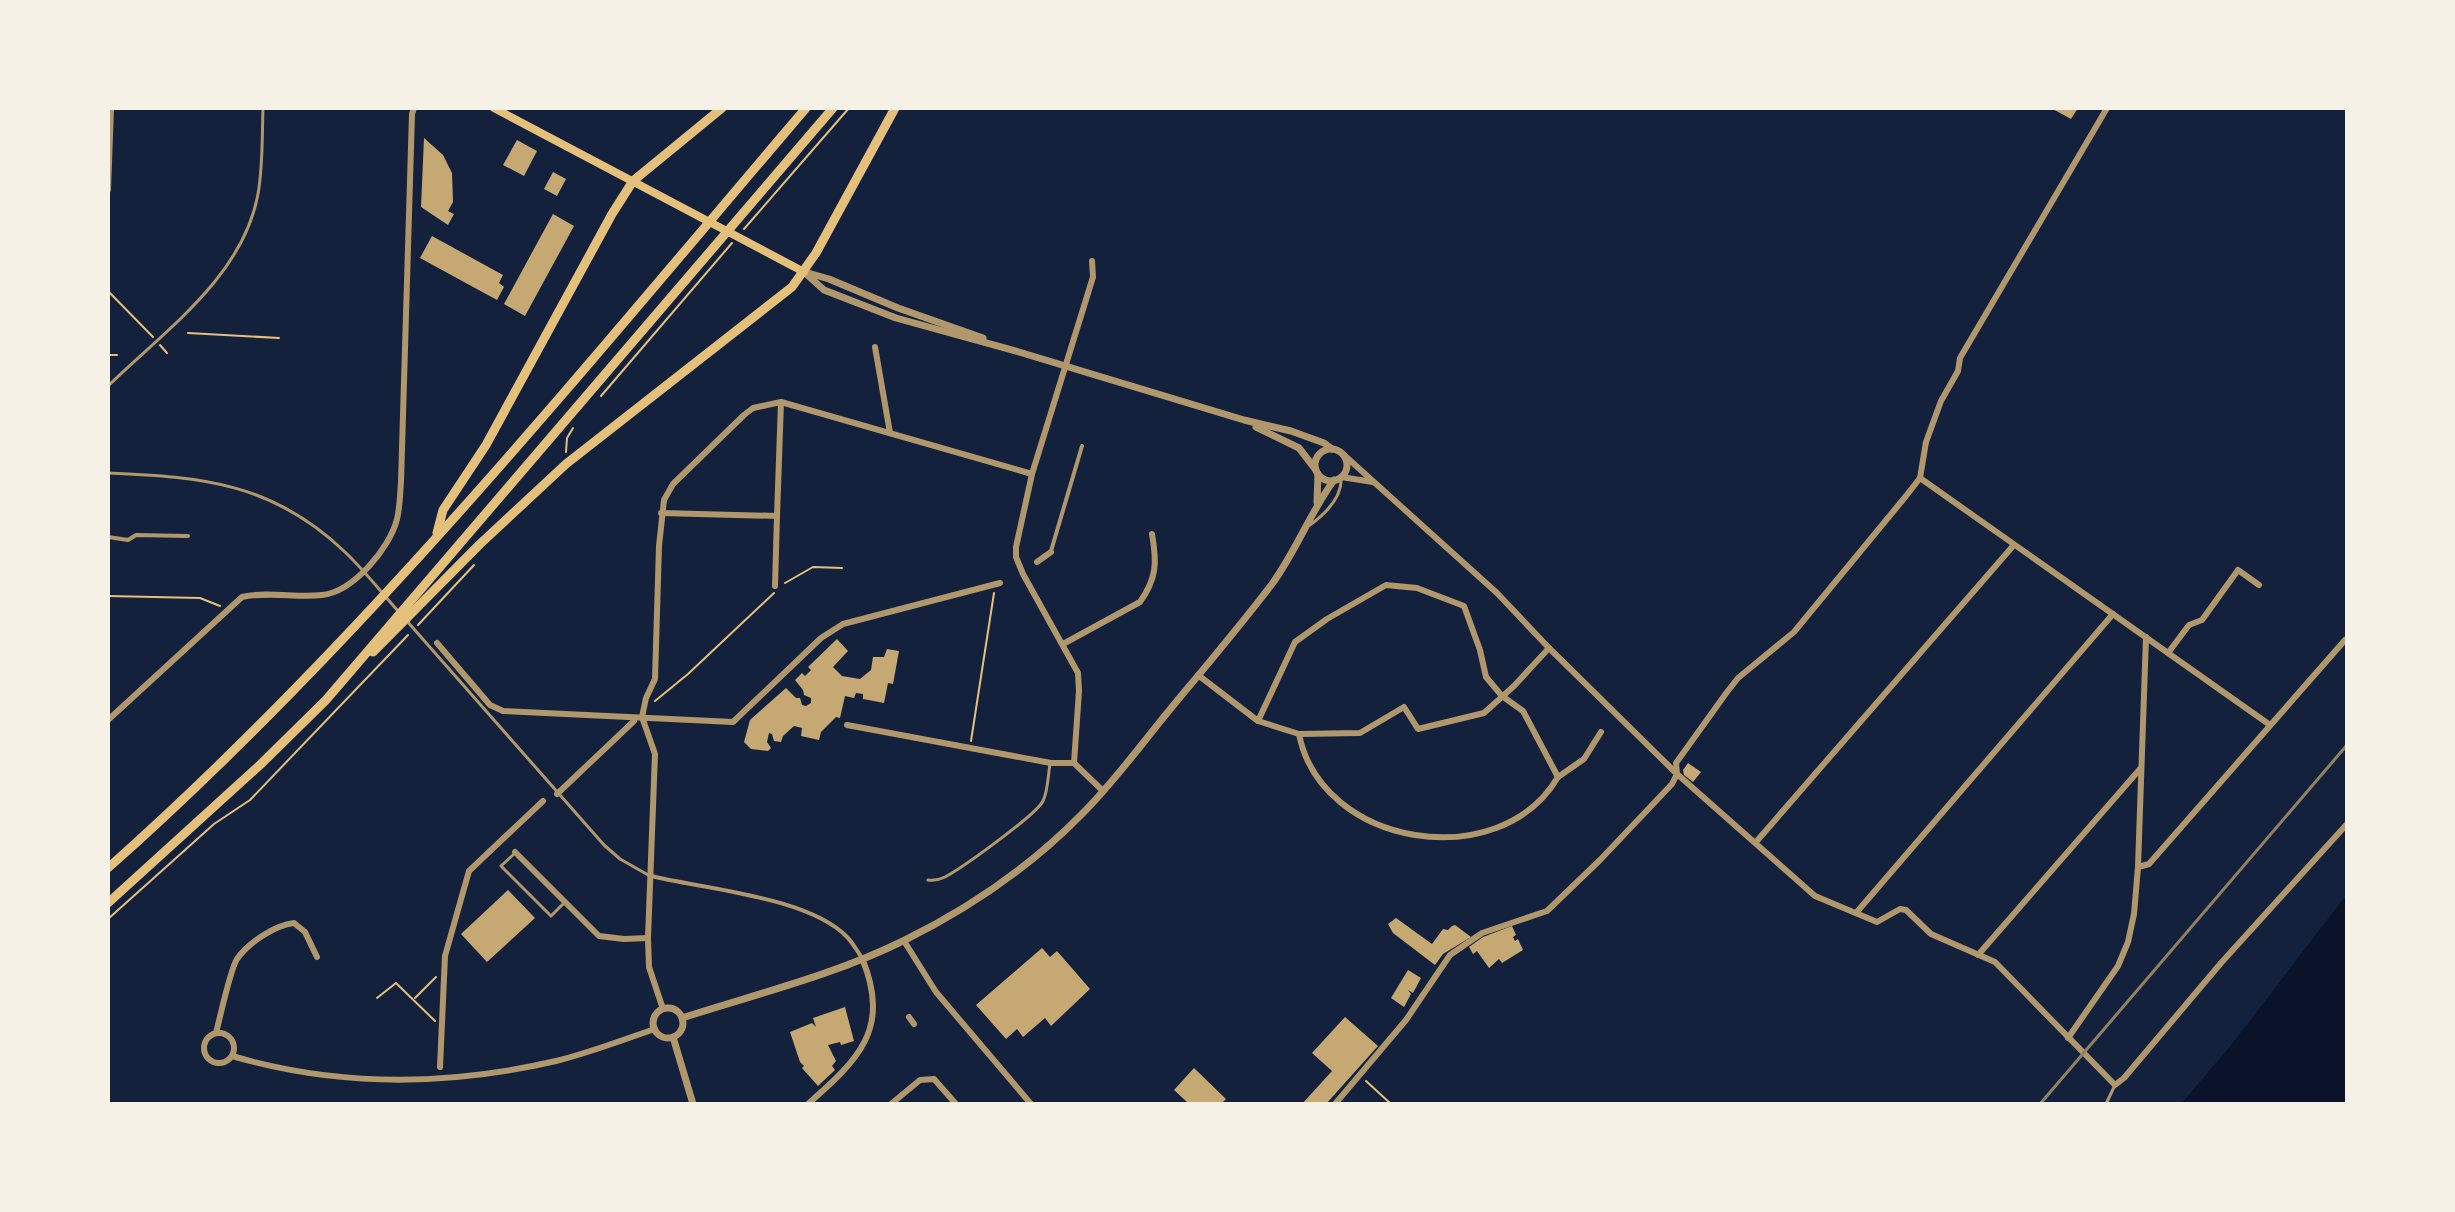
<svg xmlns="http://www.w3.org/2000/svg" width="2455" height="1212" font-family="'DejaVu Sans',sans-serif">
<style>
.water{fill:#0b132b}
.building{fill:#c6a872}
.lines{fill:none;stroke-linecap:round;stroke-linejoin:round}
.path{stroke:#e5c07b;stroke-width:2}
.service{stroke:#b1986c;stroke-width:3}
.pedestrian{stroke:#b1986c;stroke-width:4}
.minor{stroke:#b1986c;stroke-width:6}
.tertiary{stroke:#b1986c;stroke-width:7}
.secondary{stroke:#e5c07b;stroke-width:8}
.primary{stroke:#e5c07b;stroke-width:9}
.rail{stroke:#918062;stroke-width:3}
</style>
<rect width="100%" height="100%" fill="#14213d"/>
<path class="water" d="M2347,894V1104H2181L2232,1044Z"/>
<g class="building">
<path d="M2051,108H2078L2071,119Z"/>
<path d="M424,138L443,155L452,173L453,202L448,211L454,214L448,225L421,207Z"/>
<path d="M517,140L537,151L524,176L503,165Z"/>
<path d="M553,172L566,179L557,196L544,189Z"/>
<path d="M553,214L574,226L525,316L504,304Z"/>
<path d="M432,236L503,275L499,283L504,287L497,300L420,258Z"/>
<path d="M837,639L848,651L833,667L842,676L860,679L871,670L873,657H884L887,649L899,651L893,684L888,683L884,703L863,699V694L856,693L854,698L845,696L840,718L836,717L821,732L819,740L801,736L802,728L794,726L783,736L781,742L774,741L772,734L769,733L767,742L771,748L768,751L751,749L744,742L750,720L786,688L796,698H800L802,705L806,706L811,703V698L804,695L803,690L795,680L802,673L805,676L811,670L808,667Z"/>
<path d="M1688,763L1701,772L1693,782L1684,775L1683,770Z"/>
<path d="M508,890L535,918L487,962L461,934Z"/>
<path d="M1396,918L1432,944L1443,929L1448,930L1452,926L1455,925L1471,937L1443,954L1435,965L1393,933L1388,924Z"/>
<path d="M1512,926L1516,935L1513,937L1515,941L1518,939L1523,950L1502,963L1499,959L1489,968L1477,951L1473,954L1469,947L1483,937Z"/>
<path d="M1042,948L1050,957L1057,951L1090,989L1051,1026L1045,1018L1023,1037L1017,1029L1006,1039L976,1005Z"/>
<path d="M1408,970L1421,978L1413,993L1408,990L1411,994L1404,1007L1391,998Z"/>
<path d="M845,1007L854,1041L841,1045L840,1042L828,1045L836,1061L832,1066L835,1070L818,1086L802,1068L804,1066L800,1062L790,1032L812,1023L816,1027L813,1018Z"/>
<path d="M1345,1017L1378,1046L1326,1104H1302L1332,1071L1312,1053Z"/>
<path d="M1194,1068L1226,1099L1221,1104H1184L1187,1102L1174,1090Z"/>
</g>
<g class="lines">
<g class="path">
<path d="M744,229L849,108"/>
<path d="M108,291L153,337"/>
<path d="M188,333L279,338"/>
<path d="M160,345L167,353"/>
<path d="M108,355H117"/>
<path d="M601,396L732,243"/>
<path d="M566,452L567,438L573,428"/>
<path d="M785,583L813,567L842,568"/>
<path d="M108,596L200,598L220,606"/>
<path d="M418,625L474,565"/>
<path d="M655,701L688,674L774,593"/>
<path d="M971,741L994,593"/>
<path d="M108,919L214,824L250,800L408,635"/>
<path d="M377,998L396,983L435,1021"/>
<path d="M415,998L436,977"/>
<path d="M1366,1081L1391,1104"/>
</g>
<g class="service">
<path d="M108,386C164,331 243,277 258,194C263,166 262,137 263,108"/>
<path d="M108,473C203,477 273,483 345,552C364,570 381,592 398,611"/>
<path d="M1310,525C1325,514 1343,497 1341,477"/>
<path d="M406,620L604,845L620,859L650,876"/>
<path d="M514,854L501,866L551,916L565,902"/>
<path d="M928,880C935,881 939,880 945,877C962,868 1036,815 1043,801C1048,791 1048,775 1050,764"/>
<path d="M2106,1104L2115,1085"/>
</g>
<g class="pedestrian">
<path d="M108,537L128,540L136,535L188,536"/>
<path d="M1051,551L1082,446"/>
<path d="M651,876C704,889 809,897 847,937C853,943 857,951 862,958"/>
</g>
<g class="minor">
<path d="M108,190L111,108"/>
<path d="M1092,261L1093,277L1032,474L1016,547V557L1023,574L1078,673L1079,691L1074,763L1103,791"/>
<path d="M875,347L890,433"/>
<path d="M1344,455L1497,593L1549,648L1677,774L1815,896L1877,922L1900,909L1906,910L1931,934L1995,962L2115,1085L2124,1078L2221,963L2347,824"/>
<path d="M1341,477L1373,482"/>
<path d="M1920,478L2270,725"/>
<path d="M661,513L777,516L781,402"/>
<path d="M1037,562L1051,552"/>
<path d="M775,586L777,516"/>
<path d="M437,643L490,705L503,711L733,722L821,638L843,624L1000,583"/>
<path d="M1063,644L1140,602C1157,578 1157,562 1152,534"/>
<path d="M2168,653L2189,625L2202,620L2238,570L2259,585"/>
<path d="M1198,675L1258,721L1299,734L1360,733L1404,707L1418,729L1484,713L1514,686L1549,648"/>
<path d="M108,720L242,597C269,591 296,598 322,595C353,592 390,548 397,519C400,507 400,494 401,482L412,114L414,108"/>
<path d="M1258,721L1295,642L1327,619L1386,585L1417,588L1464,606L1480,650L1486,677L1502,696L1523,711L1558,777C1500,876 1321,847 1299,734"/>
<path d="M847,725L1051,763H1074"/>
<path d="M1558,777L1584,759L1601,732"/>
<path d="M557,794L634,721"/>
<path d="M1756,842L2013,546"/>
<path d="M515,852L599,936L624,939L648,938"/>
<path d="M2138,867L2149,864L2345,640"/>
<path d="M1856,913L2113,614"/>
<path d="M904,941L936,992L1031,1104"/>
<path d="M1978,955L2140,769"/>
<path d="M663,1009L649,967L648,938L655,754L642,717L646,698L655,679L659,546L664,500L673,484L744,415L753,408L781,402L1032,474"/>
<path d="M909,1017L914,1024"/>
<path d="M216,1033C220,1018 230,970 237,959C248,943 275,925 294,923L305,932L317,957"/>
<circle cx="219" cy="1048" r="15"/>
<path d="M2068,1038L2118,966L2128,942L2134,914L2138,867L2146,637"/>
<path d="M232,1056C338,1087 448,1086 556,1061C589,1053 622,1040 655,1029"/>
<path d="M440,1067L445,956L469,871L543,801"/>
<path d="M808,1104C859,1059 891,1029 862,958"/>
<path d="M891,1104L920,1080L934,1079L956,1104"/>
<path d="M1335,1104L1406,1020L1450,955L1482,933L1547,911L1600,860L1672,784L1677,774L1676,763L1727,692L1738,678L1794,632L1906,496L1920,478L1926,442L1941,401L1958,371L1960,358L2107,108"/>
</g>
<g class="tertiary">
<path d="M804,272L824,290L896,318L1019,352L1244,420L1291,431L1324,443L1332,449"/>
<path d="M808,273L829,279L898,308L983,338"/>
<path d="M1256,427L1299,448L1316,470"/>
<circle cx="1331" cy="465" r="16"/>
<path d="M1317,502L1318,474"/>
<circle cx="668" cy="1023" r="15"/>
<path d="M682,1018C756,994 835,975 905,940C970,908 1031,866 1082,814C1115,781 1143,742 1172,707C1206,666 1240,626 1272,584C1296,551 1310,513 1334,480"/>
<path d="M673,1037L693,1104"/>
</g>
<path class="secondary" d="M494,108L804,272"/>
<g class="primary">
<path d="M437,533L443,510L486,445L612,214L633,181L722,108"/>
<path d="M373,652L480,544L566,464L792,287L816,253L895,108"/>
<path d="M108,868C363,642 585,367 806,108"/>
<path d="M108,903L261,764L326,700L833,108"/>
</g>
<path class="rail" d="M2040,1104L2347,745"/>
</g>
<rect width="2455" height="1212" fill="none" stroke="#f6f1e7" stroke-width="220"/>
</svg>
